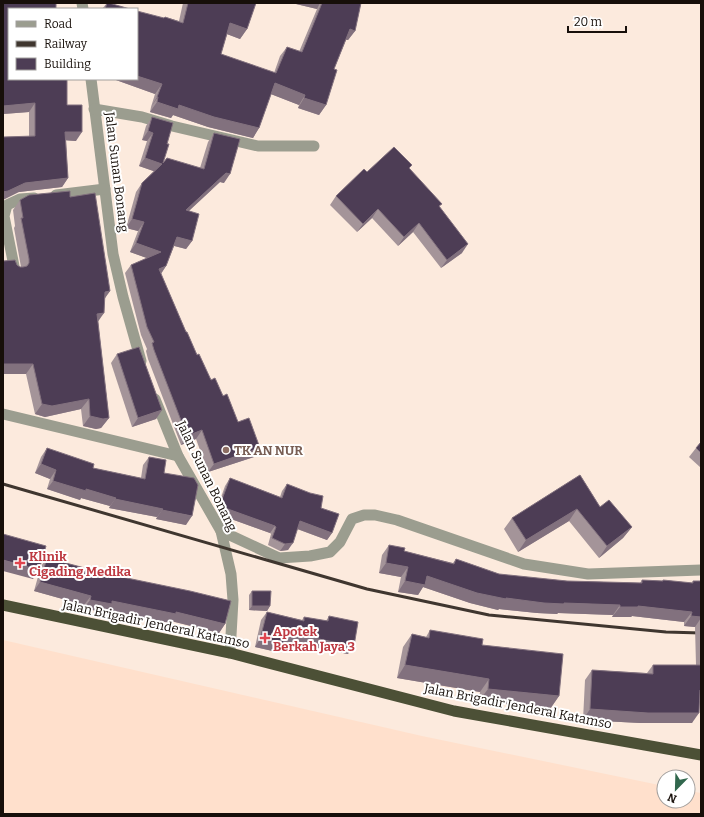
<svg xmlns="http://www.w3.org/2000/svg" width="704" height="817" font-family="Bitter,serif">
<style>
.built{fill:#ffe0cc}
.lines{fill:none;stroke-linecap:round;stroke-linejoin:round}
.minor{stroke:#9b9d8f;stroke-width:11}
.trunk{stroke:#4c5036;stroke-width:11}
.rail{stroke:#3f362f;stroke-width:3}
.wall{fill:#a49499}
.shaded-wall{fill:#82717e}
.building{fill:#4d3d55;stroke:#82717e}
.education-dot{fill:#8d6e63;stroke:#fff;stroke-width:1.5}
.health-dot{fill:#e0444e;stroke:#fff;stroke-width:1.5}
.labels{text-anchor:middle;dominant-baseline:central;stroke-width:4;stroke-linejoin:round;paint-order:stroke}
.street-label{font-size:13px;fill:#170f0a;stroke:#fff}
.education-label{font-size:13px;font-weight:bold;fill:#785e54;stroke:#fff;text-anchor:start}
.health-label{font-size:13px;font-weight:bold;fill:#be3a42;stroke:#fff;text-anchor:start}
</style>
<rect width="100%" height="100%" fill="#fceadd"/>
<path class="built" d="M3,640L422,736L664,786V801H688V791L701,793V814H3Z"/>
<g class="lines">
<g class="minor">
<path d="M82,3L83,9"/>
<path d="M91,79L113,254L123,297L141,361"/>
<path d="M94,109L142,117L172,126L258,146H314"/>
<path d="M56,195L105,189"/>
<path d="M15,271L4,216L7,205L20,199L34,198"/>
<path d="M155,399L178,456L221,531L231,574L233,600L230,653"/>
<path d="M3,414L178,456"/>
<path d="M221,531L279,558L310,556L330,552L340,542L352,519L364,515H375L397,520L524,564L588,574L701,570"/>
</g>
<path class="trunk" d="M3,605L230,653L454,711L701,755"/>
<path class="rail" d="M3,484L367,589L489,615L666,632L701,633"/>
</g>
<g class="wall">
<path d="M3,3L58,5L9,9L67,105L76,141L66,140L68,178L62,187L19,192L29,136V112L3,114Z"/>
<path d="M107,3L130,9H102Z"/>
<path d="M183,3H256L247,29L240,39L227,34L221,54L274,73L280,56L287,47L299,52L317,9L296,4V3H361L355,31L348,40H346L334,69L326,105L319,115L298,108L299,105L271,94L259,128L253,138L208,127L173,115L171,118L150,112L151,107L155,94L116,80V79H137L164,18L165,17L179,21Z"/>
<path d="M152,117L167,144L163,163L200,168L208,142L214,133L224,183L220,182L189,211L192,241L186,249L174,246L166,266L161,274L186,332L197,355L211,380L223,396L238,422L260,448L254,457L208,472L196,439L181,445L148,359L146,351L147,349L141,335L125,273L131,265L147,258L130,252L138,231L126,228L136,192L142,183L154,171L139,166L147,141L142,140L146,126Z"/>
<path d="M409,168L439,207L462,253L441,268L413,232L398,246L372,218L357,232L330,205L336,196L367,172Z"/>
<path d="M70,197L110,291L104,299L98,321L109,418L101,428L96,429L83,426L81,409L45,417L35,414L26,374H3V261L21,267L14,228L15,226L13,210L20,200Z"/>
<path d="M117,354L162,410L156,419L132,427L111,363Z"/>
<path d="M701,442V468L689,457L696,448Z"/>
<path d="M47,448L93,468L141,478L143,465L149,457L164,473L186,525L156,519L157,517L109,508L110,506L81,498L80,500L47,489L50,479L35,473L41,457Z"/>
<path d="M580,475L600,507L632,527L623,538L599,558L569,521L518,552L504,529L512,518Z"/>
<path d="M230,478L280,497L282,491L287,484L321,508L332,533L327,540L297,529L288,550L280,551L268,545L271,534L270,533L220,515L217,509L225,486Z"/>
<path d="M389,545L404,551L453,563L456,559L499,574L567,581L640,583L642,580L662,581L663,580L692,583L693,581H701V700H699L692,723H640L583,720L585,680L592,670L647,673L653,665H696L695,627L684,626V622L632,616L631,617H612L613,615L558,613L557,614L537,613L499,609L498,610L470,603L423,587L418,595L398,592L401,577L379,573L382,555Z"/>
<path d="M47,558L95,571L96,569L117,576L225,624L219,633L171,621L170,623L107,610L105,613L84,608V605L34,591L41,566Z"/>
<path d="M252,591L270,606L267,611L249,610V595Z"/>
<path d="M267,612L302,620L304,617L326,621L329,616L348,654L313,647L284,642L277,652L255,647L261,620Z"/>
<path d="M430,630L482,645L559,696L550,709L479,701L480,692L397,678L403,647L412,634L426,637Z"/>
</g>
<g class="shaded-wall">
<path d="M296,3H320L317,9L296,4Z"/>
<path d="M230,23L247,29L240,39L224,33Z"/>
<path d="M350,29L355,31L348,40L344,39Z"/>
<path d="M137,76L162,84L155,94L116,80L117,79H137Z"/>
<path d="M275,83L305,95L299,105L268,93Z"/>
<path d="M157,97H158L151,107Z"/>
<path d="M304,98L326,105L319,115L298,108Z"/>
<path d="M157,102L179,105L259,128L253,138L208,127L173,115L171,118L150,112Z"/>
<path d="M35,103L29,112L3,114V106Z"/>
<path d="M148,131L153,133L147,141L142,140Z"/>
<path d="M65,132H82L76,141L59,140Z"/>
<path d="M145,158L162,164L156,172L139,166Z"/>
<path d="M226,173L230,174L224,183L220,182L180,219L186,210Z"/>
<path d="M68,178L62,187L19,192L3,200V192L25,183Z"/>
<path d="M378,209L372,218L357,232L363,224Z"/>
<path d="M132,219L144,222L138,231L126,228Z"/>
<path d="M419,223L413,232L398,246L404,237Z"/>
<path d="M177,237L192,241L186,249L171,245Z"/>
<path d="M136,243L161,252L155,261L130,252Z"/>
<path d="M468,244L462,253L441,268L447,260Z"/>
<path d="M166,266L160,275L159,269Z"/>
<path d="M110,291L103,301L105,292Z"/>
<path d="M104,313L97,323V314Z"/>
<path d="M3,364H33L26,374H3Z"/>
<path d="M89,399L81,409L45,417L35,414L42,404Z"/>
<path d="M162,410L156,419L132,427L138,418Z"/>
<path d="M90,416L109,418L101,428L96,429L83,426Z"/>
<path d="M202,430L196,439L181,445L187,436Z"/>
<path d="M260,448L254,457L208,472L214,464Z"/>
<path d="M41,464L56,470L50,479L35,473Z"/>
<path d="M53,481L86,489L116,498L110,506L81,498L80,500L47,489Z"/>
<path d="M115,499L163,509L157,517L109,508Z"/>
<path d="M225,508L275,526L270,533L220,515Z"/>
<path d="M577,509L569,521L518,552L526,540Z"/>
<path d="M162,510L192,516L186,525L156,519Z"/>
<path d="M300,521L332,533L327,540L295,528Z"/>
<path d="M632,527L623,538L599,558L607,546Z"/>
<path d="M293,543L288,550L280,551L285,544Z"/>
<path d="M3,560L39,570L33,579L3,571Z"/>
<path d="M386,563L408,567L401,577L379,573Z"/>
<path d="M427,576L506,598L564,603L620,605L613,615L558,613L557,614L537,613L499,609L498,610L470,603L423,587L418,595L398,592L405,581Z"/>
<path d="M40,582L91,596L84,605L34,591Z"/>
<path d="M90,600L112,601L176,612L225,624L219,633L171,621L170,623L107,610L105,613L84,608Z"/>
<path d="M252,606H270L267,611L249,610Z"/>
<path d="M638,606L692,612L684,622L632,616L631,617H612L620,607Z"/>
<path d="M691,616L701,617V618L695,627L684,626Z"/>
<path d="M286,633L319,639L354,646L348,654L313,647L280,641Z"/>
<path d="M260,639L283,644L277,652L255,647Z"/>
<path d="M405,665L489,679L480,692L397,678Z"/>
<path d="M488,689L559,696L550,709L479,701Z"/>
<path d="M700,690H701V700H692Z"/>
<path d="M590,709L699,713L692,723H640L583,720Z"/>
</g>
<g class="building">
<path d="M3,3H56V9H9V79H67V105H82V132H65L68,178L25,183L8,191L3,192V137L35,136V103L3,106Z"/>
<path d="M107,3H109L130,9H105Z"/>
<path d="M188,3H256L247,29L230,23L221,54L276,73L287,47L302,52L322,3H361L355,31L350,29L334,69L337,70L326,105L304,98L305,95L275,83L259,128L214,117L179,105L178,109L157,102L158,97H157L162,84L137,76V11L164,18L165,17L183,23Z"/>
<path d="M152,117L173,123L167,144H169L163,163L167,158L204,169L214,133L240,139L230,174L226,173L186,210L199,214L192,241L177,237L166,266L159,269L186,332H187L197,355L199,354L211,380L215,378L223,396L227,394L238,422L249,418L260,448L214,464L202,430L187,436L154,350L152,343L154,342L147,327L131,265L161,252L136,243L144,222L132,219L142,183L162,164L145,158L153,133L148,131Z"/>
<path d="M394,147L412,165L409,168L442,204L439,206L468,244L447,260L419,223L404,237L378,209L363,224L336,196L364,169L367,172Z"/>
<path d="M70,191V197L95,193L110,291L105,292L104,313L97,314L109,418L103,419L90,416L89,399L52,406L42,404L33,364H3V261L15,260L17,265L20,267H23L27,266L29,263V259L21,218H23L20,200L29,195Z"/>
<path d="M139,347L162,410L138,418L117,354Z"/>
<path d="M701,442V453L696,448Z"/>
<path d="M47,448L94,464L93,468L145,479L149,457L166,460L164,473L194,478L198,485L192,516L162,510L163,509L115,499L116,498L86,489V491L53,481L56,470L41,464Z"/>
<path d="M580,475L600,507L609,500L632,527L607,546L577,509L526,540L512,518Z"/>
<path d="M230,478L282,498L287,484L310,493L323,496L321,508L339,514L332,533L300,521L293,543L285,544L272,538L276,527L275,526L225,508L221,502Z"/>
<path d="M3,534L46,546L39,570L3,560Z"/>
<path d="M389,545L405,548L404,551L454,564L456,559L499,574L567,581L642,583V580L663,581V580L693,583V581H701V617L691,616L692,612L638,606V607H620V605L564,603V604L544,603L506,598V599L477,593L427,576L425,585L405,581L408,567L386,563Z"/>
<path d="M47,558L96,571V569L118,573L117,576L190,591L231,601L225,624L176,612V614L112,601V604L90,600L91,596L40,582Z"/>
<path d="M252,591H271L270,606H252Z"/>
<path d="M267,612L304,621V617L328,621L329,616L358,622L354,646L319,639L286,633L283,644L260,639Z"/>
<path d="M430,630L483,639L482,645L563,654L559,696L488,689L489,679L405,665L412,634L429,638Z"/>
<path d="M653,665H701V690H700L699,713H648L590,709L592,670L653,674Z"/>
</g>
<circle class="education-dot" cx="226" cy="450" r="4"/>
<g class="health-dot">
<path d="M18 557h4v4h4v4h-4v4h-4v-4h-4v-4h4z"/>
<path d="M263 632h4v4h4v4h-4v4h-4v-4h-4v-4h4z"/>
</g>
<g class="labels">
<g class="street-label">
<text transform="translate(117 172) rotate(83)">Jalan Sunan Bonang</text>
<text transform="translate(207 476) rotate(64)">Jalan Sunan Bonang</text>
<text transform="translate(156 624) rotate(12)">Jalan Brigadir Jenderal Katamso</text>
<text transform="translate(518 706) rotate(11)">Jalan Brigadir Jenderal Katamso</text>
</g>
<g class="education-label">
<text x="234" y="450">TK AN NUR</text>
</g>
<g class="health-label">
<text x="29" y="556">Klinik<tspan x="29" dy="15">Cigading Medika</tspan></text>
<text x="273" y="631">Apotek<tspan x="273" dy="15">Berkah Jaya 3</tspan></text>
</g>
</g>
<rect width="704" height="817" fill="none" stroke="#170f0a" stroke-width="8"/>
<rect x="8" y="8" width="130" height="72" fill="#ffffff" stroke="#a29f9d"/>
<rect x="16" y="21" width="20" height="6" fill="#9b9d8f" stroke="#a29f9d"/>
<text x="44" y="28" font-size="12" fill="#170f0a">Road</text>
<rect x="16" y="41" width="20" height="6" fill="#3f362f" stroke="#a29f9d"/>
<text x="44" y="48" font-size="12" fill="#170f0a">Railway</text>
<rect x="16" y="58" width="20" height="12" fill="#4d3d55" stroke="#a29f9d"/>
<text x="44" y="68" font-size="12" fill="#170f0a">Building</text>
<g transform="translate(676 789) rotate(203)"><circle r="19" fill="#ffffff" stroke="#a29f9d"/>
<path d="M0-3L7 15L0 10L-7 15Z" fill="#31674d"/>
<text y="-6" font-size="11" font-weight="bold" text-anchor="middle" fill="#170f0a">N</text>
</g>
<path d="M568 26v6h58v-6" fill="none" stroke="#170f0a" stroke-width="2"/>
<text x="574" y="26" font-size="12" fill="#170f0a" stroke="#ffffff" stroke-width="3" paint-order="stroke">20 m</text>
</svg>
